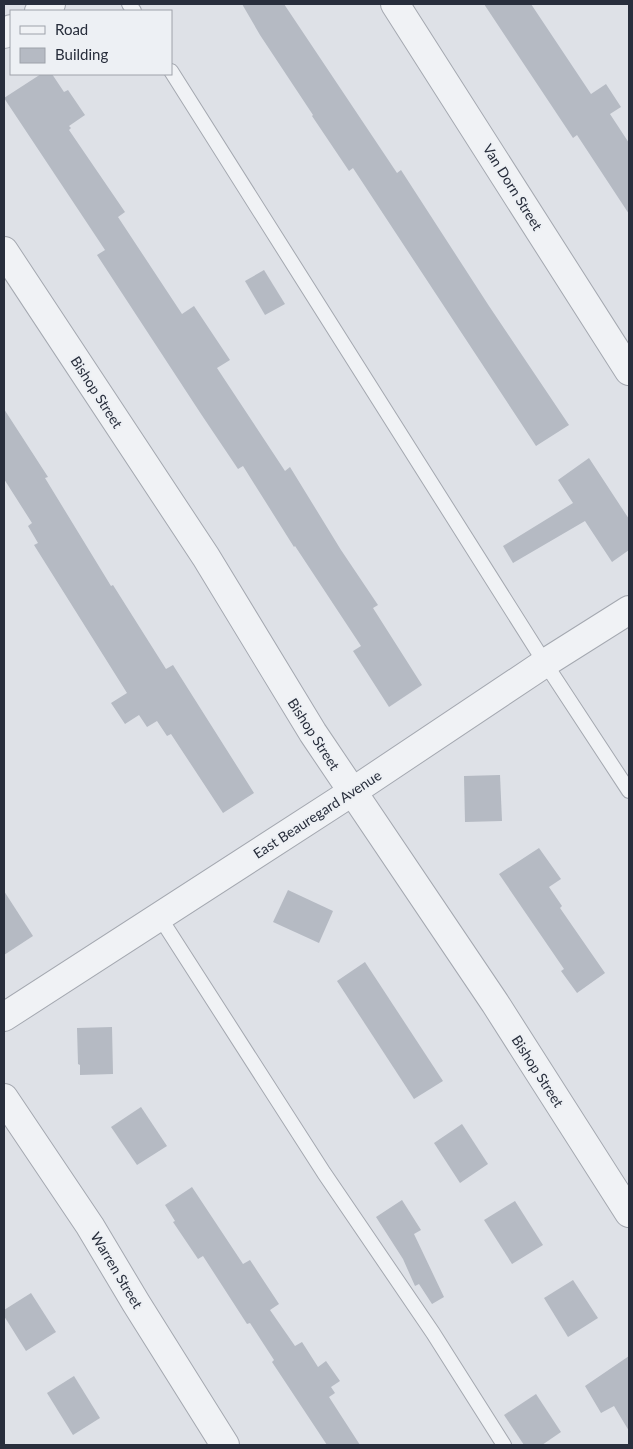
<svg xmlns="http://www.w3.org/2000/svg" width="633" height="1449" font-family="Lato,sans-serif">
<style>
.building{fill:#b5bac3}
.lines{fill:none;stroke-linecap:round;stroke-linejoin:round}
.lane-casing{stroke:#a4a8b0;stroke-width:16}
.street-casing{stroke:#a4a8b0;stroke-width:30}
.lane{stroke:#f0f2f5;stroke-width:14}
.street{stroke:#f0f2f5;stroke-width:28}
.labels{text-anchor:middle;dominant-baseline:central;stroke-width:4;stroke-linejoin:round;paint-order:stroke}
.street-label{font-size:14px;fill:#282e3c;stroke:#edf0f4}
</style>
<rect width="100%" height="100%" fill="#dee1e7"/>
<g class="building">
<path d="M242,4H284L397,173L401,170L489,306L569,425L536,446L353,168L349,171L312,116L313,115L260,35Z"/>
<path d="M484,4H531L591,94L606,84L621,107L610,114L629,143V214L577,135L573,138Z"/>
<path d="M41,74H52L64,92L68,90L85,115L69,126L71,128L69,130L125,212L118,217L182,314L194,306L230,360L217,368L285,471L290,467L341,550L378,605L373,608L422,685L389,707L353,651L361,646L295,546L294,547L243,466L238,469L201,414L97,255L105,250L4,98Z"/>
<path d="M264,270L285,304L265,315L245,281Z"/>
<path d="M4,409L48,477L45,478L111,586L113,585L166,669L173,665L254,793L223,813L171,734L167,736L157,721L147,727L139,715L125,724L111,703L127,693L34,545L38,543L28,526L32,523L4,479Z"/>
<path d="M589,458L629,519V550L612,562L585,521L513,563L503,546L573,503L558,480Z"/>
<path d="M500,775L502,821L465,822L464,776Z"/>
<path d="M539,848L561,879L549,887L562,906L560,908L605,973L577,993L561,971L564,969L499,874Z"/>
<path d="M288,890L333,911L319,943L273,922Z"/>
<path d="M4,891L33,936L4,955Z"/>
<path d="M365,962L443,1081L414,1099L337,981Z"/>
<path d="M112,1027L113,1074L80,1075V1065L78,1064L77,1028Z"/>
<path d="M141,1107L167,1146L137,1165L111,1127Z"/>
<path d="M462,1124L488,1164L460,1183L434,1143Z"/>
<path d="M192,1187L243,1264L250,1260L279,1304L270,1310L295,1346L302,1342L318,1367L326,1361L340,1381L331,1387L335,1393L329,1397L360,1445H327L272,1362L274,1360L250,1323L247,1324L203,1256L198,1259L173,1222L175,1221L165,1205Z"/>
<path d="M402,1200L421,1230L414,1234L444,1297L432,1304L419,1284L415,1286L403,1259L376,1217Z"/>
<path d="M515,1201L543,1245L512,1264L484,1220Z"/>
<path d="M573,1280L598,1318L568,1337L544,1298Z"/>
<path d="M31,1293L56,1332L26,1351L4,1316V1310Z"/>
<path d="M629,1356V1431L614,1406L601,1413L585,1386Z"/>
<path d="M74,1376L100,1418L73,1435L47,1393Z"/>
<path d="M536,1394L561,1432L542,1445H524L504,1415Z"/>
</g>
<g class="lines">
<g class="lane-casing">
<g id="lane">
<path d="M129,4L134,11"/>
<path d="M171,71L545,663L629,791"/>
<path d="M159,916L324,1173L433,1333L504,1445"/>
</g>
</g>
<g class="street-casing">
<g id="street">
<path d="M395,4L629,371"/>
<path d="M39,11L51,4"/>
<path d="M4,34L11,29"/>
<path d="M4,251L206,557L313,733L495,1003L629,1213"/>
<path d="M4,1017L352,792L545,663L629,610"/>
<path d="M4,1098L90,1226L136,1303L225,1445"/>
</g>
</g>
<use href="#lane" class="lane"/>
<use href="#street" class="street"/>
</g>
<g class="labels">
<g class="street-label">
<text transform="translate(513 187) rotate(58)">Van Dorn Street</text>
<text transform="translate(97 392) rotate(57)">Bishop Street</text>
<text transform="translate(314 734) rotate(57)">Bishop Street</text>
<text transform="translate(317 814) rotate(-33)">East Beauregard Avenue</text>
<text transform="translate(538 1071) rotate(57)">Bishop Street</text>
<text transform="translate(117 1270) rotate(59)">Warren Street</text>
</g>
</g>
<rect width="633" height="1449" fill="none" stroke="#282e3c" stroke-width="10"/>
<rect x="10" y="10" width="162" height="65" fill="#edf0f4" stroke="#9ea2aa"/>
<rect x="20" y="26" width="25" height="8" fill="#f0f2f5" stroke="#9ea2aa"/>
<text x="55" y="35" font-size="15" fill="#282e3c">Road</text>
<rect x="20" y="48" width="25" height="15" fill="#b5bac3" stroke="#9ea2aa"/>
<text x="55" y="60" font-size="15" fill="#282e3c">Building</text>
</svg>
